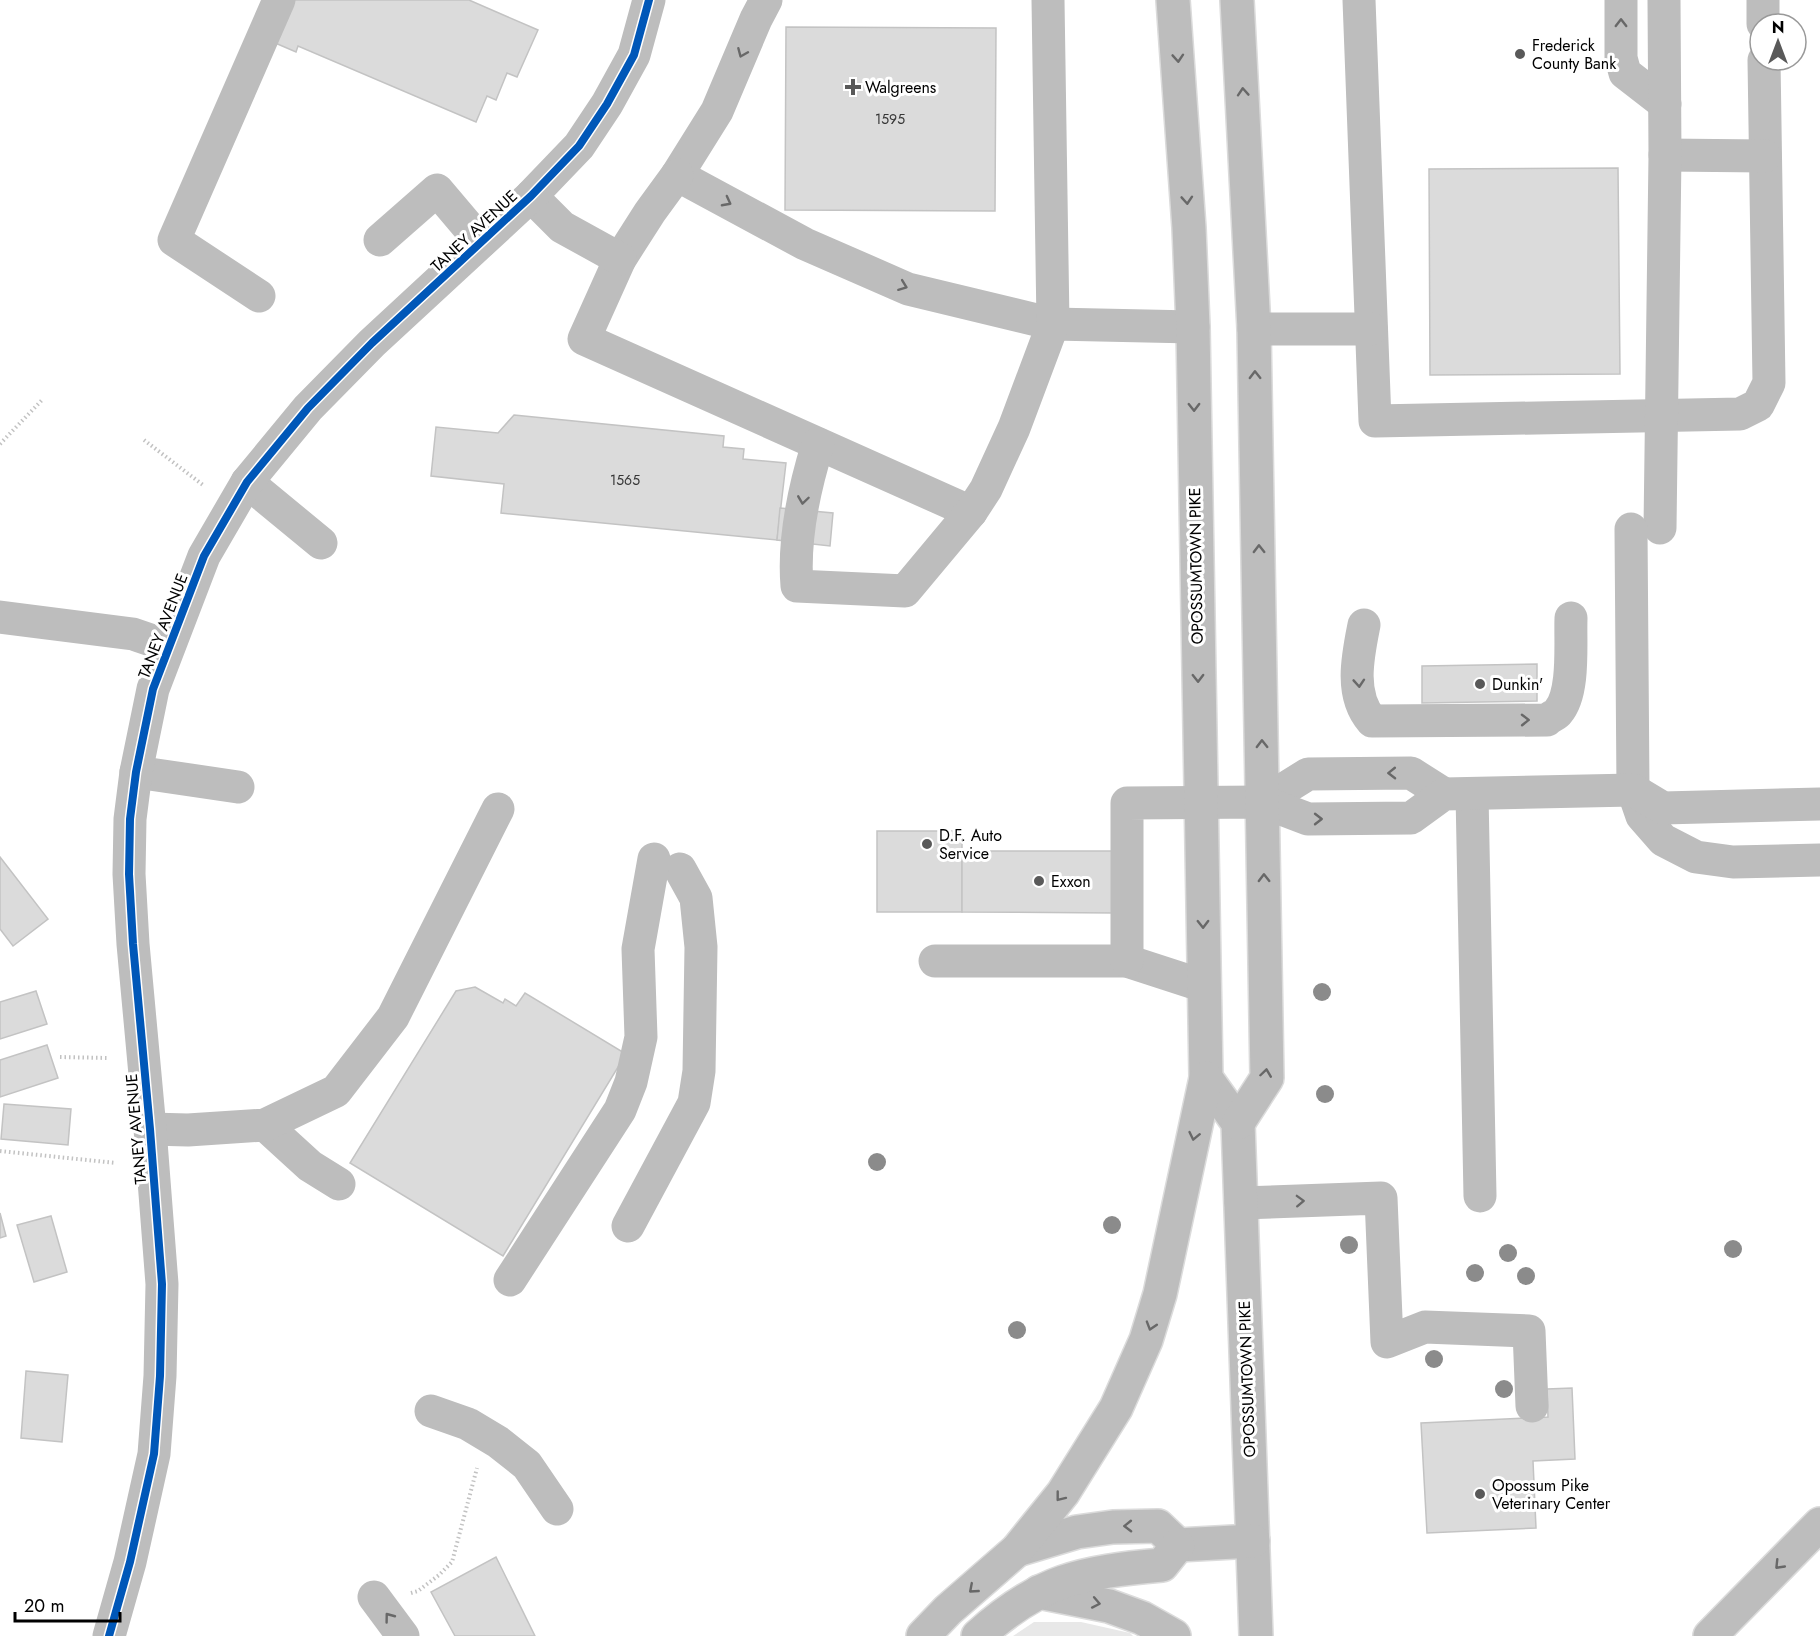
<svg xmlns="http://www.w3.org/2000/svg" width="1820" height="1636" font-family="Jost,sans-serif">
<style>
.green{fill:#e8e8e8}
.building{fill:#dbdbdb;stroke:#c3c3c3;stroke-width:1.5}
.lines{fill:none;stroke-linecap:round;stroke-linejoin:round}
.major-casing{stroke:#dbdbdb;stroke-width:36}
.highway-casing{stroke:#dbdbdb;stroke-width:36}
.path{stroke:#c2c2c2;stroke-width:4;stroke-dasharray:1.5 3;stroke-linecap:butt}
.minor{stroke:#bdbdbd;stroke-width:33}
.major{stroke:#bdbdbd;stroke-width:33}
.highway{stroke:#bdbdbd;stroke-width:33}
.cycleway-casing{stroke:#fff;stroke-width:11}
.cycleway{stroke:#0057b8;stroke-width:8}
.tree{fill:#8b8b8b}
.oneway{stroke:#686868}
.poi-dot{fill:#595959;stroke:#fff;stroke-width:2}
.labels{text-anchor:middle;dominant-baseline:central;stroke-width:6;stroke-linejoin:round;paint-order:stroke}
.number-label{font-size:14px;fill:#373737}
.poi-label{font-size:16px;fill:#000;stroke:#fff;text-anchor:start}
.street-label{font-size:16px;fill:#000;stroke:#fff}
</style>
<rect width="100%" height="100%" fill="#fff"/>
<path class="green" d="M1034,1622H1081L1130,1633L1133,1636H1013Z"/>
<g class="building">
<path d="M291,0H469L538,30L517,77L507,73L496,100L487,96L476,122L298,46L296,52L273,42Z"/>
<path d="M786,27L996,28L995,211L785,210Z"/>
<path d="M1618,168L1620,374L1430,375L1429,169Z"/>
<path d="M514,415L724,436L723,447L744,449L743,459L786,463L777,540L501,513L504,484L431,476L436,427L498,433Z"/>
<path d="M780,508L833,513L830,546L777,540Z"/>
<path d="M1537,664V701L1422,703V666Z"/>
<rect x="877" y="831" width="85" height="81"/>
<path d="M962,851H1115V913L962,912Z"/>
<path d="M0,857L48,919L13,946L0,929Z"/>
<path d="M475,987L503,1003L505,999L516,1006L525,993L626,1054L503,1256L350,1163L456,991Z"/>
<path d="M36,991L47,1024L0,1039V1002Z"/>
<path d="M47,1045L58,1078L0,1097V1060Z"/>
<path d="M4,1104L71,1109L68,1145L1,1139Z"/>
<path d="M0,1213L6,1236L0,1238Z"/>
<path d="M51,1216L67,1272L34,1282L17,1225Z"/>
<path d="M26,1371L68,1375L62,1442L21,1438Z"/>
<path d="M1572,1388L1575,1459L1533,1461L1536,1528L1427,1533L1421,1423L1548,1417L1547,1389Z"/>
<path d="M496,1557L535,1636H455L431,1592Z"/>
</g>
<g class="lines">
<g class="major-casing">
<g id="major">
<path d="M1173,0L1189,228L1193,327L1206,1078L1238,1123L1256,1636"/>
<path d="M1237,0L1254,329L1267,1078L1238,1123"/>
</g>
</g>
<g class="highway-casing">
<g id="highway">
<path d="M1017,1550L1077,1532L1113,1527L1158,1526L1178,1545L1253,1541"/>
<path d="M1039,1592L1109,1606L1142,1618L1174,1636"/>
<path d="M923,1636L948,1610L1017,1550L1063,1493L1116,1408L1146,1340L1160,1294L1206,1078"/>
<path d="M978,1636C1040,1580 1081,1572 1162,1565L1178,1545"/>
<path d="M1710,1636L1820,1524"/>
</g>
</g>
<g class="path">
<path d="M144,440L203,485"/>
<path d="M0,444L43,399"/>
<path d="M60,1057L107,1058"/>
<path d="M0,1151L116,1163"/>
<path d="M411,1593L418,1591L439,1575L452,1562L477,1468"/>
</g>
<g class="minor">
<path d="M766,0L756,19L717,111L677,175L805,244L908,289L1053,324L1193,327"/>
<path d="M1359,0L1375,421L1740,414L1758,405L1769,383L1764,60"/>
<path d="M1621,0V58L1625,73L1665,104"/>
<path d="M1763,0V24"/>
<path d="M1665,155L1765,156"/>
<path d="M677,175L650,212L620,259L584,339L971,512"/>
<path d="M531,196L562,227L620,259"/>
<path d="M380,240L437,190L481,242"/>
<path d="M259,296L174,240L279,0"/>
<path d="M1254,329H1371"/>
<path d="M818,444C804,489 793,538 797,586L905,591L971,512L986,489L1014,428L1053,324L1048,0"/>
<path d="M247,482L321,543"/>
<path d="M1660,528L1665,155L1664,0"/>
<path d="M1631,529L1633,790L1642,816L1663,840L1696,857L1733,862L1820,860"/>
<path d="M0,617L133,634L168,646"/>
<path d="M1364,625C1358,655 1349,695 1372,721L1547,720C1550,717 1556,715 1558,712C1575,693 1570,642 1571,618"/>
<path d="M136,772L238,787"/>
<path d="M1472,794L1480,1196"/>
<path d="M1263,802L1308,774L1411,773L1444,794"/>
<path d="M935,961H1127L1204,986"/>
<path d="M1127,961V803L1263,802L1308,819L1411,818L1444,794L1633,790L1663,808L1820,804"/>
<path d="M265,1125L310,1166L339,1184"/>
<path d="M150,1129L188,1130L265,1125L336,1091L393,1017L498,809"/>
<path d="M1241,1203L1381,1198L1387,1342L1425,1327L1529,1331L1532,1406"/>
<path d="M628,1226L694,1103L699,1071L701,947L696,898L680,869"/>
<path d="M510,1280L620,1110L631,1082L641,1037L638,949L654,859"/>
<path d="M431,1411L468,1424L498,1442L527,1465L557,1509"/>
<path d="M374,1597L403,1636"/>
<path d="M109,1636L130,1562L154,1454L160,1376L162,1284L150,1129L133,944L129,874L130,819L136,772L153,689L204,556L247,482L308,408L372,343L531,196L579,146L607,104L634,55L649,0"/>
</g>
<use href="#major" class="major"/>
<use href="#highway" class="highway"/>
<g class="cycleway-casing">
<path id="cycleway" d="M109,1636L130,1562L154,1454L160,1376L162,1284L150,1129L133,944L129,874L130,819L136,772L153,689L204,556L247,482L308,408L372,343L531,196L579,146L607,104L634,55L649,0"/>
</g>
<use href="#cycleway" class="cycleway"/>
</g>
<g class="tree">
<circle cx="1322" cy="992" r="9"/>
<circle cx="1325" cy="1094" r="9"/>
<circle cx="877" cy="1162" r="9"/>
<circle cx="1112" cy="1225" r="9"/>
<circle cx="1349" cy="1245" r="9"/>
<circle cx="1733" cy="1249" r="9"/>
<circle cx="1508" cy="1253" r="9"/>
<circle cx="1475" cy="1273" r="9"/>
<circle cx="1526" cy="1276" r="9"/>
<circle cx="1017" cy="1330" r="9"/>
<circle cx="1434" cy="1359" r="9"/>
<circle cx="1504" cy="1389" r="9"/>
</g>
<defs><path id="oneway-chevron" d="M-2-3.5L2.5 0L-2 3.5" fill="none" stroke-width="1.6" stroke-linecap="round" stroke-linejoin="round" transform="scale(1.5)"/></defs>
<g class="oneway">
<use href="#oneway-chevron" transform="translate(1621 23) rotate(-90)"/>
<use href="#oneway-chevron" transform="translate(742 53) rotate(113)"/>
<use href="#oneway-chevron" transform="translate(1178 58) rotate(86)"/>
<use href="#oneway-chevron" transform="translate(1243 92) rotate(-94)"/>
<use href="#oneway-chevron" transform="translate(1187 200) rotate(86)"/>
<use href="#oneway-chevron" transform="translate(727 202) rotate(28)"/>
<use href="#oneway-chevron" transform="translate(903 286) rotate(21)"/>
<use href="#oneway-chevron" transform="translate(1255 375) rotate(-91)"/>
<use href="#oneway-chevron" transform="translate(1194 407) rotate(89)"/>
<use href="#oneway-chevron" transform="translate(803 500) rotate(98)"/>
<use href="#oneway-chevron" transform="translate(1259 549) rotate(-91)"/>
<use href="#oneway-chevron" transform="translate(1198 678) rotate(89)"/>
<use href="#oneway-chevron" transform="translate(1359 683) rotate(86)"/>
<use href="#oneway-chevron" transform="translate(1525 720) rotate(-1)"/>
<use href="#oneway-chevron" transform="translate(1262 744) rotate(-91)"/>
<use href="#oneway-chevron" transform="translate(1392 773) rotate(179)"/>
<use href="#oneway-chevron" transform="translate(1318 819)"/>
<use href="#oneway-chevron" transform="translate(1264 878) rotate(-91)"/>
<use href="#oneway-chevron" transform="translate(1203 924) rotate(89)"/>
<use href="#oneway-chevron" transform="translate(1266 1073) rotate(-82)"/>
<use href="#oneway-chevron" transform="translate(1194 1136) rotate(102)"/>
<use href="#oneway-chevron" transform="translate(1300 1201) rotate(-2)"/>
<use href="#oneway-chevron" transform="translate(1151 1326) rotate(107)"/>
<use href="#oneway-chevron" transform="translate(1060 1497) rotate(128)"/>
<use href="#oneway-chevron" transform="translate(1128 1526) rotate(179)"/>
<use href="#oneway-chevron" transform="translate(1779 1565) rotate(134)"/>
<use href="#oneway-chevron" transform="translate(973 1589) rotate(139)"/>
<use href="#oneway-chevron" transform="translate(1096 1603) rotate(11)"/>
<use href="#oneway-chevron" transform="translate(389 1617) rotate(-127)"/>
</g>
<g class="poi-dot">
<circle cx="1520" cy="54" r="6"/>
<path d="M850 78h6v6h6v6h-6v6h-6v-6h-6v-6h6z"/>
<circle cx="1480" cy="684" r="6"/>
<circle cx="927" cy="844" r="6"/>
<circle cx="1039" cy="881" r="6"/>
<circle cx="1480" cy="1494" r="6"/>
</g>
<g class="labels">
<g class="number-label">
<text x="890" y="119">1595</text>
<text x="625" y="480">1565</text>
</g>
<g class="poi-label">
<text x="1532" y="45">Frederick<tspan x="1532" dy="18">County Bank</tspan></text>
<text x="865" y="87">Walgreens</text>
<text x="1492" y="684">Dunkin'</text>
<text x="939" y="835">D.F. Auto<tspan x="939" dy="18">Service</tspan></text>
<text x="1051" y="881">Exxon</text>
<text x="1492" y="1485">Opossum Pike<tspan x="1492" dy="18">Veterinary Center</tspan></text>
</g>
<g class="street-label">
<text transform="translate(474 231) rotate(-43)">TANEY AVENUE</text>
<text transform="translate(1196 566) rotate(-91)">OPOSSUMTOWN PIKE</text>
<text transform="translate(163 626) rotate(-69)">TANEY AVENUE</text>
<text transform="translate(136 1129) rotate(-95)">TANEY AVENUE</text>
<text transform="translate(1247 1379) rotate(-92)">OPOSSUMTOWN PIKE</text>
</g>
</g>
<g transform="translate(1778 42)"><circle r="28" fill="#ffffff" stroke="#999999" stroke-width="1.5"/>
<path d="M0-4.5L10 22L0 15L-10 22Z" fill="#595959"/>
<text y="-9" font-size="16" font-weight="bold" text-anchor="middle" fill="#000000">N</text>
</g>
<path d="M15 1612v9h105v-9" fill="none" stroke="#000000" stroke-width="3"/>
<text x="24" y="1612" font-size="18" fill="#000000" stroke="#ffffff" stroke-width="4.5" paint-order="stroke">20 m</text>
</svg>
